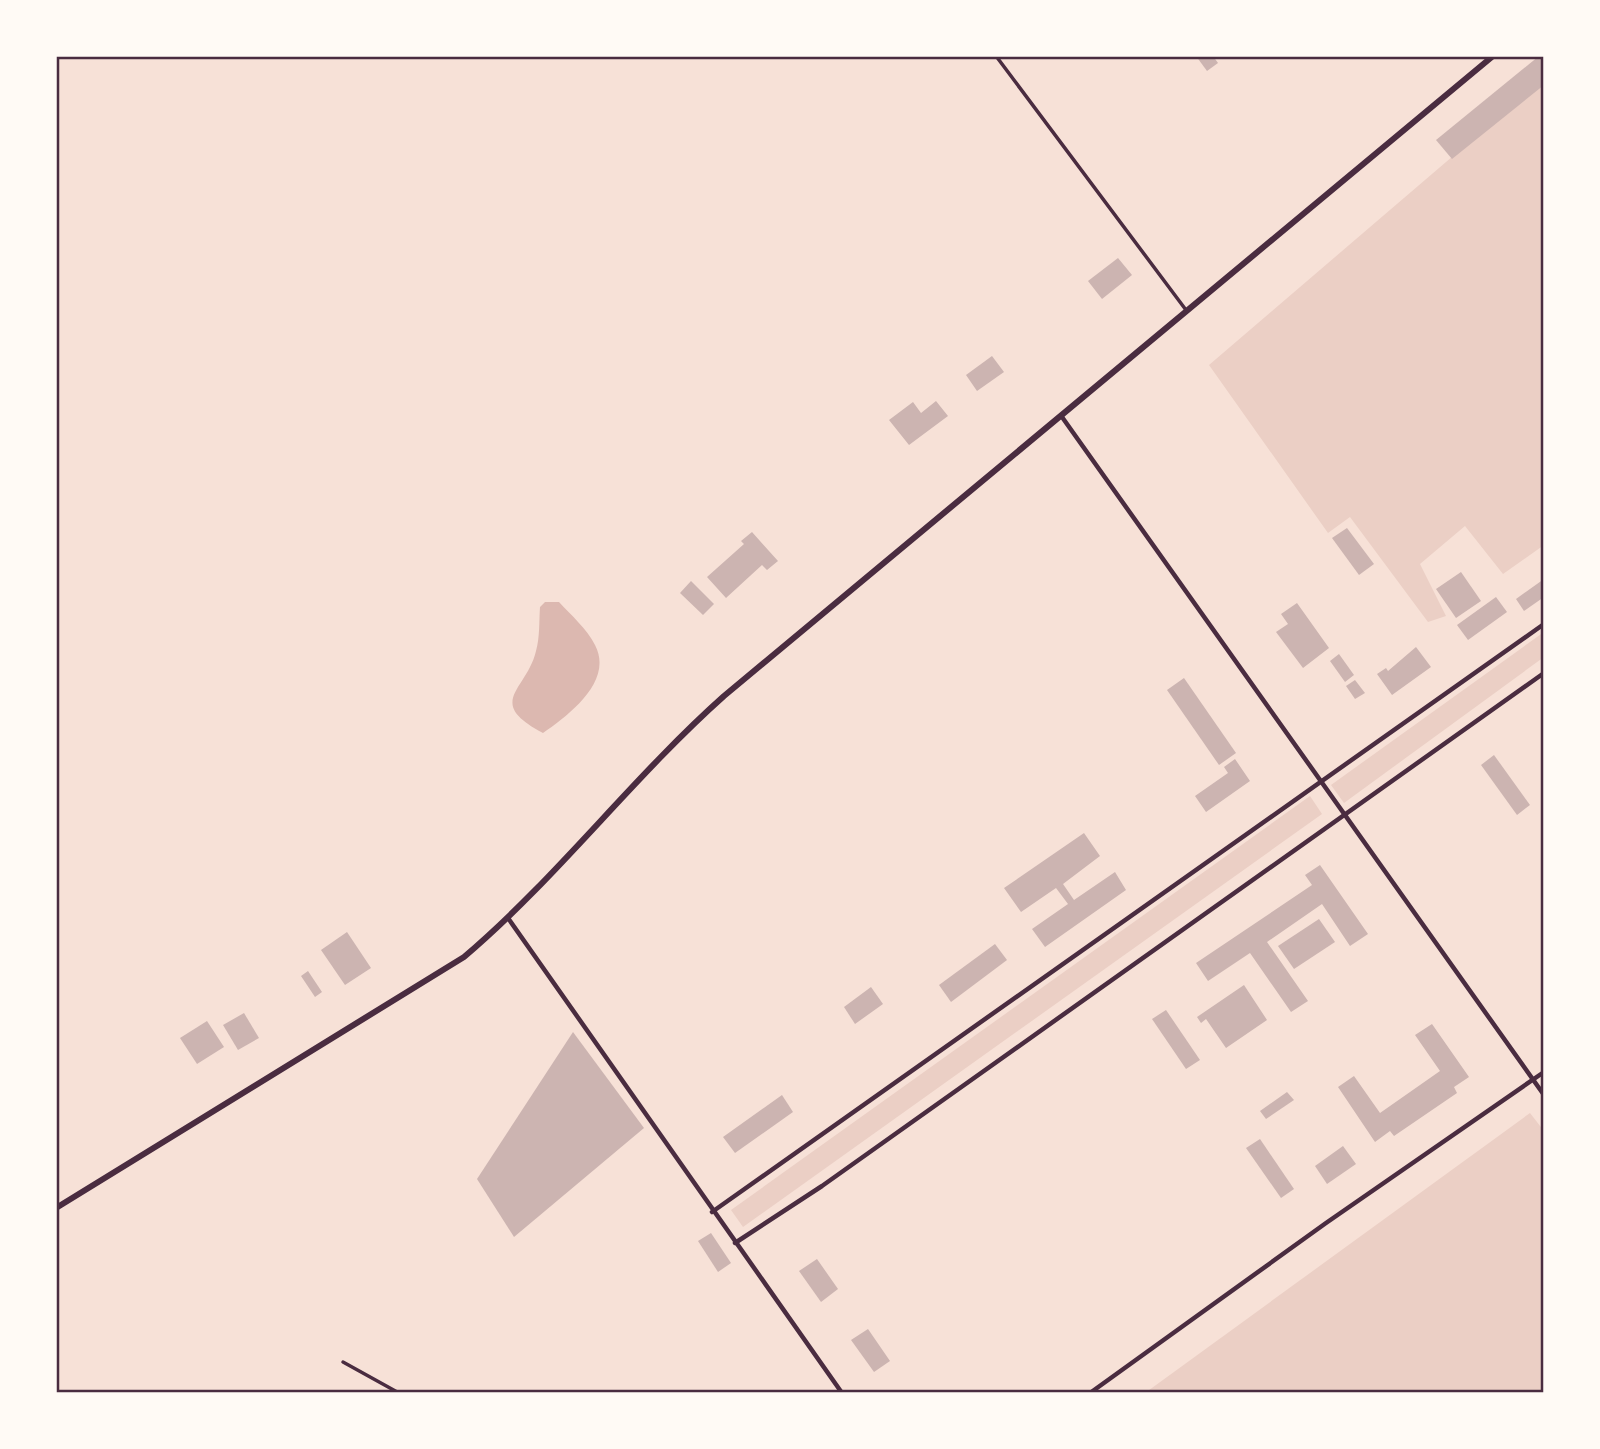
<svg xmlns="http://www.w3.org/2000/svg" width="1600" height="1449" font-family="'Exo 2',sans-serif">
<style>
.green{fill:#ebcfc5}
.water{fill:#dcb8b0}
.building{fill:#ccb4b1}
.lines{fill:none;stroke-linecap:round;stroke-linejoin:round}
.minor{stroke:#4a2c40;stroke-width:3.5}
.tertiary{stroke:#4a2c40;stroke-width:4.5}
.primary{stroke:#4a2c40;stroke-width:6}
.neatline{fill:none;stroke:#4a2c40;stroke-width:2.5}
</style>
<rect width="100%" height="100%" fill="#f7e1d7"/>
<g class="green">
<path d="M1544,78V545L1503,574L1465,526L1420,564L1446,616L1428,622L1350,517L1328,533L1209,365Z"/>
<path d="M1544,632V657L1344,803L1331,785Z"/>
<path d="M1310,796L1322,814L743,1227L731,1210Z"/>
<path d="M1530,1113L1544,1131V1393H1145Z"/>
</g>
<path class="water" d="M545,602H559C571,615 587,629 595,645C614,681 569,715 543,733C484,702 527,690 536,651C540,637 539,621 540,607Z"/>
<g class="building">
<path d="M1196,56H1213L1218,63L1207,71Z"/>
<path d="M1539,56H1544V85L1452,159L1436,140Z"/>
<path d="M1118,258L1132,275L1102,299L1088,281Z"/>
<path d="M992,356L1004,372L977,391L966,375Z"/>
<path d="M936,401L948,416L909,445L889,420L913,402L921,413Z"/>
<path d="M1347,528L1374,564L1359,575L1332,538Z"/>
<path d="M752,532L778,561L767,570L762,565L726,598L707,577L744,544L741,541Z"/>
<path d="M1461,572L1481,601L1456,618L1436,589Z"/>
<path d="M1544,579V597L1524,611L1516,599Z"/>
<path d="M691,581L714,604L703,615L680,593Z"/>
<path d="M1496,597L1507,612L1468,640L1457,625Z"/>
<path d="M1297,603L1329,648L1303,668L1276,632L1288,624L1281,614Z"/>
<path d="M1416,647L1431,667L1392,695L1377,674L1386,668L1388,671Z"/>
<path d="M1339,654L1354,675L1345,682L1330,661Z"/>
<path d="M1184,678L1236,753L1219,765L1167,690Z"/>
<path d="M1355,680L1365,693L1355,699L1346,686Z"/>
<path d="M1494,755L1530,805L1517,815L1481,765Z"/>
<path d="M1235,759L1250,781L1206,812L1195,796L1228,773L1224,767Z"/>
<path d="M1084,833L1100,856L1063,884L1074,900L1115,872L1126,890L1045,947L1032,929L1068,904L1056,888L1021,912L1004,888Z"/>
<path d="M1320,865L1368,934L1350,946L1322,904L1267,942L1308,1001L1291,1012L1250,953L1208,981L1196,963L1312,885L1305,875Z"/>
<path d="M1319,919L1335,942L1294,969L1278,946Z"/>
<path d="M347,932L371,968L345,985L321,950Z"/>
<path d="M995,944L1007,960L951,1002L939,985Z"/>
<path d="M308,971L322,992L315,997L301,976Z"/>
<path d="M1244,985L1267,1020L1226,1048L1206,1019L1201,1023L1197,1017Z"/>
<path d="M871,987L883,1004L855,1024L844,1007Z"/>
<path d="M1166,1010L1200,1060L1186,1069L1152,1019Z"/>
<path d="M244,1013L259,1038L238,1050L223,1025Z"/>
<path d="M207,1021L224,1047L197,1064L180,1038Z"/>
<path d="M1432,1024L1469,1077L1454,1087L1457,1093L1394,1136L1390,1131L1375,1142L1338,1087L1354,1076L1380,1113L1440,1071L1415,1035Z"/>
<path d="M573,1032L644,1128L514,1237L477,1179Z"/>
<path d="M1287,1092L1294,1100L1266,1119L1260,1111Z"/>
<path d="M782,1095L793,1112L735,1153L723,1137Z"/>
<path d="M1260,1139L1294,1189L1281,1198L1246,1148Z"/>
<path d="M1343,1146L1356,1164L1327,1184L1315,1166Z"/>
<path d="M711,1233L731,1263L718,1272L698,1241Z"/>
<path d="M817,1259L838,1289L821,1302L799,1271Z"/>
<path d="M868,1329L890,1361L874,1372L851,1340Z"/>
</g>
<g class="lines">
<g class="minor">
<path d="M996,56L1186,310"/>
<path d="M343,1362L399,1393"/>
</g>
<g class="tertiary">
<path d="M1062,417L1544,1095"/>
<path d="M508,918L842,1393"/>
<path d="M712,1212L1544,624"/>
<path d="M735,1243L822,1186L1544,673"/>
<path d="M1090,1393L1326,1223L1544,1072"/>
</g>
<path class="primary" d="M56,1208L464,957C557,878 632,778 724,696L1493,56"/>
</g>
<rect width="1600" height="1449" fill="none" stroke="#fffaf5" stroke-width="116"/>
<rect x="58" y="58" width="1484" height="1333" class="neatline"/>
</svg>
